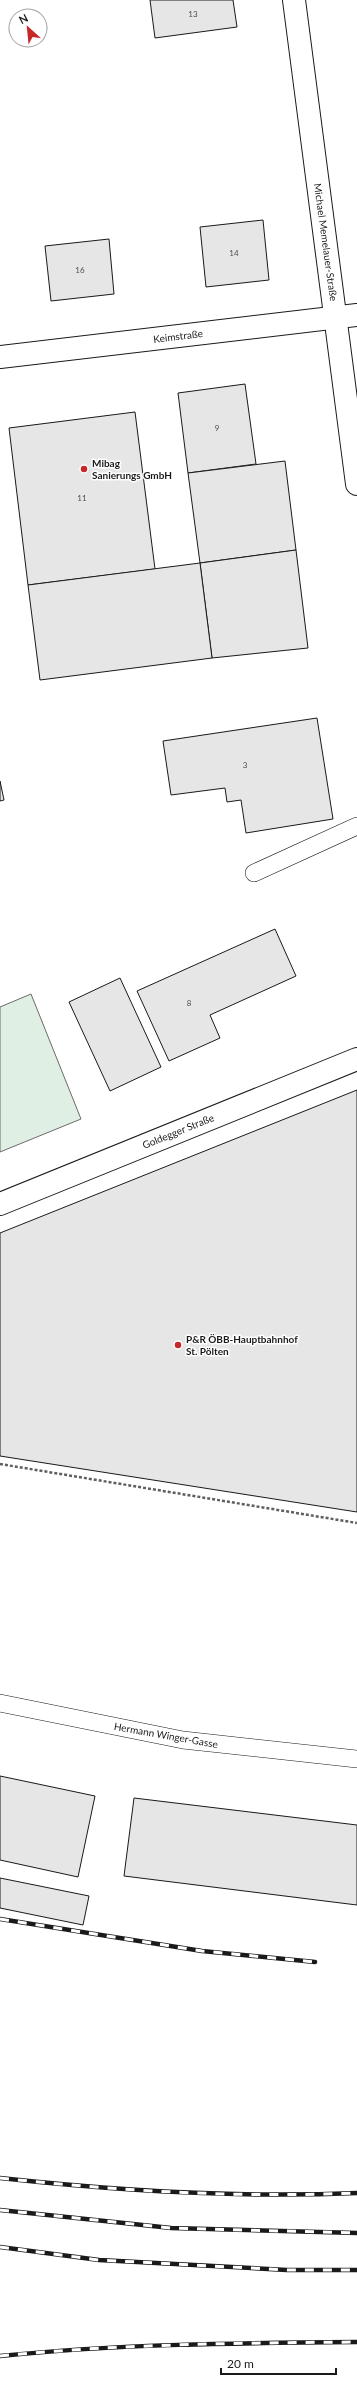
<svg xmlns="http://www.w3.org/2000/svg" width="357" height="2384" font-family="Lato,sans-serif">
<style>
.green{fill:#e0efe3;stroke:#6a6a6a}
.building{fill:#e6e6e6;stroke:#1a1a1a}
.lines{fill:none;stroke-linecap:round;stroke-linejoin:round}
.lane-casing{stroke:#1a1a1a;stroke-width:18}
.street-casing{stroke:#1a1a1a;stroke-width:24}
.secondary-casing{stroke:#1a1a1a;stroke-width:24}
.path{stroke:#5f5f5f;stroke-width:2.5;stroke-dasharray:3 2;stroke-linecap:butt}
.lane{stroke:#fff;stroke-width:17}
.street{stroke:#fff;stroke-width:22}
.secondary{stroke:#fff;stroke-width:22}
.rail-casing{stroke:#1a1a1a;stroke-width:4.5}
.rail{stroke:#fff;stroke-width:3;stroke-dasharray:9;stroke-linecap:butt}
.poi-dot{fill:#c62828;stroke:#fff;stroke-width:1.5}
.labels{text-anchor:middle;dominant-baseline:central;stroke-width:3;stroke-linejoin:round;paint-order:stroke}
.number-label{font-size:8px;fill:#4d4d4d}
.street-label{font-size:10px;fill:#1a1a1a;stroke:#fff}
.poi-label{font-size:10px;font-weight:bold;fill:#1a1a1a;stroke:#fff;text-anchor:start}
</style>
<rect width="100%" height="100%" fill="#fff"/>
<path class="green" d="M31,994L81,1119L0,1152V1007Z"/>
<g class="building">
<path d="M150,0H233L237,27L155,38Z"/>
<path d="M263,220L269,280L206,287L200,227Z"/>
<path d="M109,239L114,294L51,301L45,246Z"/>
<path d="M245,384L256,464L188,473L178,393Z"/>
<path d="M135,412L155,569L28,585L9,428Z"/>
<path d="M285,461L296,550L200,563L188,473Z"/>
<path d="M296,550L308,648L212,658L200,563Z"/>
<path d="M200,563L212,658L40,680L28,585Z"/>
<path d="M317,718L333,819L246,833L241,800L227,802L225,788L171,795L163,741Z"/>
<path d="M0,781L4,800L0,801Z"/>
<path d="M275,929L296,976L210,1015L220,1038L169,1061L137,991Z"/>
<path d="M120,978L161,1067L110,1091L69,1002Z"/>
<path d="M357,1090V1512L0,1456V1233Z"/>
<path d="M0,1776L95,1796L78,1877L0,1860Z"/>
<path d="M134,1798L357,1825V1905L124,1876Z"/>
<path d="M0,1878L89,1896L83,1925L0,1908Z"/>
</g>
<g class="lines">
<g class="lane-casing">
<g id="lane">
<path d="M254,873L357,826"/>
<path d="M0,1703L183,1740L357,1759"/>
</g>
</g>
<g class="street-casing">
<g id="street">
<path d="M294,0L357,484"/>
<path d="M0,357L357,315"/>
</g>
</g>
<g class="secondary-casing">
<path id="secondary" d="M0,1204L357,1059"/>
</g>
<path class="path" d="M0,1464L357,1523"/>
<use href="#lane" class="lane"/>
<use href="#street" class="street"/>
<use href="#secondary" class="secondary"/>
<g class="rail-casing">
<g id="rail">
<path d="M0,1919L202,1951L315,1962"/>
<path d="M0,2178C119,2191 238,2198 357,2193"/>
<path d="M0,2210L171,2228L357,2233"/>
<path d="M0,2247L99,2260L287,2270H357"/>
<path d="M0,2356C119,2344 238,2343 357,2342"/>
</g>
</g>
<use href="#rail" class="rail"/>
</g>
<g class="poi-dot">
<circle cx="84" cy="469" r="4"/>
<circle cx="178" cy="1345" r="4"/>
</g>
<g class="labels">
<g class="number-label">
<text x="193" y="14">13</text>
<text x="234" y="253">14</text>
<text x="80" y="270">16</text>
<text x="217" y="428">9</text>
<text x="82" y="498">11</text>
<text x="245" y="765">3</text>
<text x="189" y="1003">8</text>
</g>
<g class="street-label">
<text transform="translate(326 242) rotate(82)">Michael Memelauer-Straße</text>
<text transform="translate(178 336) rotate(-7)">Keimstraße</text>
<text transform="translate(178 1131) rotate(-22)">Goldegger Straße</text>
<text transform="translate(166 1735) rotate(10)">Hermann Winger-Gasse</text>
</g>
<g class="poi-label">
<text x="92" y="463">Mibag<tspan x="92" dy="12">Sanierungs GmbH</tspan></text>
<text x="186" y="1339">P&amp;R ÖBB-Hauptbahnhof<tspan x="186" dy="12">St. Pölten</tspan></text>
</g>
</g>
<g transform="translate(28 28) rotate(333)"><circle r="19" fill="#ffffff" stroke="#a3a3a3"/>
<path d="M0-3L7 15L0 10L-7 15Z" fill="#c62828"/>
<text y="-6" font-size="11" font-weight="bold" text-anchor="middle" fill="#1a1a1a">N</text>
</g>
<path d="M221 2368v6h115v-6" fill="none" stroke="#1a1a1a" stroke-width="2"/>
<text x="227" y="2368" font-size="12" fill="#1a1a1a" stroke="#ffffff" stroke-width="3" paint-order="stroke">20 m</text>
</svg>
